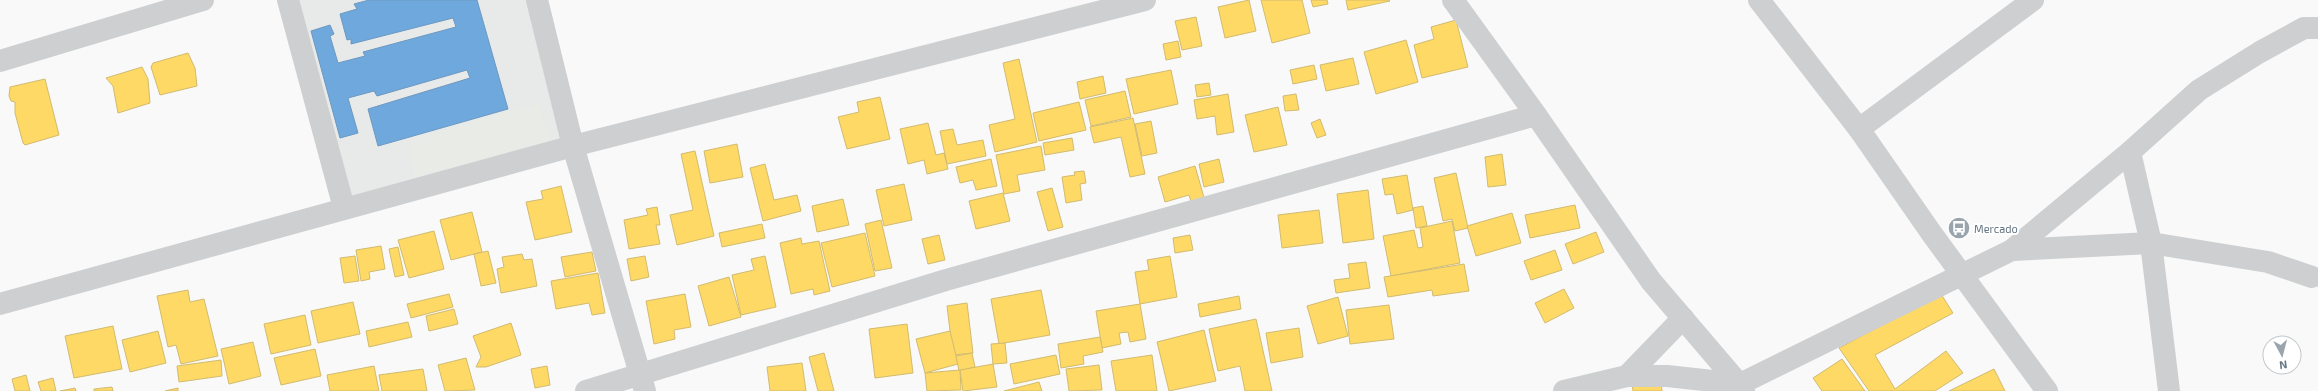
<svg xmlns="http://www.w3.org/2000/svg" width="2318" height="391" font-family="'Exo 2',sans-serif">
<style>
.built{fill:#e8e9e9}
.green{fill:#e8ebe6}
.homes{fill:#ffd966;stroke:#d1bb6f}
.schools{fill:#6fa8dc;stroke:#6c99c1}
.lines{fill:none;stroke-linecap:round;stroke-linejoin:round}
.minor{stroke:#cecfd0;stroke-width:22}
.labels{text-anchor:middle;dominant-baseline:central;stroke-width:4;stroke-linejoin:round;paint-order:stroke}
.poi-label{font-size:11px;fill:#657683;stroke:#fff;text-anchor:start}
</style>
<rect width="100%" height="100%" fill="#f9f9f9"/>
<path class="built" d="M288,0H537L573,146L344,208Z"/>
<path class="green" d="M539,103L550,141L414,177L410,140Z"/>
<g class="homes">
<path d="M1249,0L1256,31L1225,38L1218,7Z"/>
<path d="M1261,0H1302L1310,33L1272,43Z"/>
<path d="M1311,0H1327L1328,4L1313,7Z"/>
<path d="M1346,0H1389L1390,1L1348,10Z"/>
<path d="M1196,17L1202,46L1182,50L1175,21Z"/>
<path d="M1456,20L1468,67L1422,78L1414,45L1434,39L1431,27Z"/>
<path d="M1406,40L1418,82L1376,94L1364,52Z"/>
<path d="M1178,41L1181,57L1166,60L1163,44Z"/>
<path d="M188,53L195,68L197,86L160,95L151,67L153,63Z"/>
<path d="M1353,58L1359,84L1326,91L1320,65Z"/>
<path d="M1019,59L1037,142L995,152L989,125L1015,119L1003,63Z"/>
<path d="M1314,65L1317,79L1293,84L1290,70Z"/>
<path d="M142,67L148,79L150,103L118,113L113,86L106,78Z"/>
<path d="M1171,70L1178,104L1134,114L1126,79Z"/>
<path d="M1103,76L1106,93L1080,99L1077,82Z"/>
<path d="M45,79L59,135L25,145L23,143L15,113V102L11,101L9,96L10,87Z"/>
<path d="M1209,83L1211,95L1197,97L1195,85Z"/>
<path d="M1125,91L1131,117L1091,126L1085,100Z"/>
<path d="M1228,94L1234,132L1217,135L1215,116L1197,119L1194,100Z"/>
<path d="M1296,94L1299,110L1285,111L1283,96Z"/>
<path d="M880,97L890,139L847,149L838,117L859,112L857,102Z"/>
<path d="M1079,102L1086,130L1039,141L1033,113Z"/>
<path d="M1278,107L1287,145L1254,152L1245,115Z"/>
<path d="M1133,118L1145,174L1130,177L1121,137L1094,143L1090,127Z"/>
<path d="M1320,119L1326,135L1317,138L1311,123Z"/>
<path d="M1151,121L1157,153L1142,156L1135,124Z"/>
<path d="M928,123L936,155L944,153L948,169L927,174L924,160L908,164L900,129Z"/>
<path d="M953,129L957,145L983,140L986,156L947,164L940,131Z"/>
<path d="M1072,138L1074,150L1045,155L1043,143Z"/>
<path d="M737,144L743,177L710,183L704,151Z"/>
<path d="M1041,146L1045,170L1017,175L1020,191L1004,194L996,155Z"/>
<path d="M695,151L714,236L677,245L670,215L693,210L681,154Z"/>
<path d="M1502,154L1506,185L1488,187L1485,157Z"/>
<path d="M991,159L997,186L976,190L973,180L960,183L956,167Z"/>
<path d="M1219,159L1224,182L1204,187L1199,164Z"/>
<path d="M765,164L774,200L797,195L801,211L763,221L750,168Z"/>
<path d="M1195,166L1205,201L1192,205L1189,195L1165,202L1158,177Z"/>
<path d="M1084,171L1086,183L1080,184L1082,200L1066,203L1062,177L1075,175L1074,172Z"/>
<path d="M1456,173L1468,228L1455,231L1452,219L1443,221L1434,178Z"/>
<path d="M1407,175L1413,210L1397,214L1393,194L1385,195L1382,179Z"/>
<path d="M904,184L912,220L884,226L876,190Z"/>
<path d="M561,186L572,232L535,240L526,202L543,199L541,191Z"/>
<path d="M1052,188L1063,227L1048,231L1037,192Z"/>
<path d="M1368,190L1374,239L1343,243L1337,194Z"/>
<path d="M1003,193L1010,221L976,229L969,201Z"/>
<path d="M843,199L849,225L817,232L812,206Z"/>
<path d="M1575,205L1580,228L1530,238L1525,215Z"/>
<path d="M1423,206L1427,226L1416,228L1413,208Z"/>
<path d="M657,207L660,225H656L660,244L629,249L624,220L648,215L646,209Z"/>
<path d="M1319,210L1323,243L1282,248L1278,215Z"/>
<path d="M472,212L482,252L451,260L440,220Z"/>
<path d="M1512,213L1521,243L1476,256L1467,226Z"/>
<path d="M881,220L892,268L875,271L865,224Z"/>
<path d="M1452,221L1460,263L1391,276L1383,236L1414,230L1418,248L1423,247L1420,228Z"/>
<path d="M762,224L765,238L722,247L719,233Z"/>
<path d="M434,231L444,269L409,278L398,240Z"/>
<path d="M1596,232L1604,252L1573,264L1565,244Z"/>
<path d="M865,233L875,276L832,287L821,243Z"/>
<path d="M939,235L945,260L928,264L922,239Z"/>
<path d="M1190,235L1193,250L1175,253L1173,238Z"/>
<path d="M801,238L802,244L819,241L830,291L814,295L813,289L791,294L780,243Z"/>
<path d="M381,246L385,269L369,272L370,279L361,281L356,250Z"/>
<path d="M398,247L404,275L395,277L389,249Z"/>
<path d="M1555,250L1562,270L1531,280L1524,261Z"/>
<path d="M488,251L496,283L481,286L474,254Z"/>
<path d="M592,252L596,271L565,277L561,257Z"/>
<path d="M522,254L524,260L532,259L537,286L501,293L497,269L504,267L502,257Z"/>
<path d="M355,256L359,281L344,283L340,258Z"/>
<path d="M645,256L649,277L631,281L627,259Z"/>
<path d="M765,256L776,307L741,315L732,275L754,270L751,259Z"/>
<path d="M1170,256L1177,297L1140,304L1135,272L1149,270L1147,260Z"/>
<path d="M1366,262L1370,288L1336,293L1334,280L1350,278L1348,264Z"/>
<path d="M1464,264L1469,291L1433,296L1432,290L1388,297L1384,277Z"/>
<path d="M598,273L605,313L592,315L589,303L556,309L551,281Z"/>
<path d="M729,277L741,317L709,326L698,286Z"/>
<path d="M1564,289L1574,308L1545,323L1535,303Z"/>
<path d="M188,290L190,302L204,299L218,356L181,364L176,345L168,347L157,296Z"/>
<path d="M1041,290L1050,335L999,344L991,299Z"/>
<path d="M449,294L453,307L411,318L407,304Z"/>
<path d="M685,294L691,327L674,330L675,339L654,344L646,301Z"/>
<path d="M1941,294L1953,313L1875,355L1895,389L1946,351L1963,373L1935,391H1869L1839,348Z"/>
<path d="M1239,296L1241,309L1200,317L1198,304Z"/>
<path d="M1338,297L1348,336L1318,344L1307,306Z"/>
<path d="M353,302L360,334L318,343L311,311Z"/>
<path d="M967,303L973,353L953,355L947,306Z"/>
<path d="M1140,304L1146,339L1130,342L1128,332L1119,333L1121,344L1102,348L1096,311Z"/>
<path d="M1389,305L1394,339L1350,344L1346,310Z"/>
<path d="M454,309L458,324L429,331L426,316Z"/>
<path d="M305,315L311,345L271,354L264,324Z"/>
<path d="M1256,319L1272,391H1245L1240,366L1218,371L1209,329Z"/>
<path d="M408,322L412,337L369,347L366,331Z"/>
<path d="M511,323L521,355L486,367H476L481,357L473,336Z"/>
<path d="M907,324L913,373L875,378L869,329Z"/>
<path d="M113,326L122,369L74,378L65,336Z"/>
<path d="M1299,328L1303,357L1271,363L1266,333Z"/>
<path d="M1204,330L1216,381L1169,391L1157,342Z"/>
<path d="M158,331L166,363L130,372L122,340Z"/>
<path d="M950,331L958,364L925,373L916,339Z"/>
<path d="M1100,337L1103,352L1083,356L1084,364L1061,368L1058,344Z"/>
<path d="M253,342L261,376L229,384L221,349Z"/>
<path d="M1005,343L1007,363L993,364L991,344Z"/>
<path d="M315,349L321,376L281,385L274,358Z"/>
<path d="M824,353L834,391H818L809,357Z"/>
<path d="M972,353L975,367L959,371L956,356Z"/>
<path d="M1056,355L1060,374L1014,384L1010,364Z"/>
<path d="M1152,355L1157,391H1116L1111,361Z"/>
<path d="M466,358L475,390L445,391L438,365Z"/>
<path d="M1842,359L1865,391H1822L1813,378Z"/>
<path d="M221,360L222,376L179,382L177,366Z"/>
<path d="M802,363L806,391H770L767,367Z"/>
<path d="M993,364L997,387L963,391L960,370Z"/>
<path d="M1099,365L1102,390L1069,391L1066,369Z"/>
<path d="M374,366L379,391H330L327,375Z"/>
<path d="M547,366L550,385L535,388L531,369Z"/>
<path d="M423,369L427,391H382L379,375Z"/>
<path d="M1994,369L2005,391H1949Z"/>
<path d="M960,370L961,390L927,391L925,373Z"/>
<path d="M26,375L30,391H15L12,379Z"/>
<path d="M53,378L56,391H41L38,382Z"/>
<path d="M1661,380L1662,391H1633L1632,383Z"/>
<path d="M1039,382L1042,391H1004Z"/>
<path d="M112,387L113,391H94V389Z"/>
<path d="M75,388L76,391H60Z"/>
<path d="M178,388V391H165Z"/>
</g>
<path class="schools" d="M369,0H477L508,109L378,146L368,109L470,78L467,70L377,96L374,91L348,98L358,133L340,138L311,31L330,25L334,34L330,36L338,63L365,56L363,52L456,27L453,18L351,44V39L347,40L340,14L357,9L354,4Z"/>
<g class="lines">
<g class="minor">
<path d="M288,0L344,208"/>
<path d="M537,0L573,146L645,391"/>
<path d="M1453,0L1536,115L1651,281L1744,390"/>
<path d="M1759,0L1859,129L1932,234L2047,391"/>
<path d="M0,61L203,0"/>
<path d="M1859,129L2033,0"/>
<path d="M2130,152L2151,243L2169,391"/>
<path d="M2012,250L2151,243L2268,262L2312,277"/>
<path d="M0,304L573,146L1145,0"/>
<path d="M1627,376L1683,318"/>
<path d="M586,391L946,280L1536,115"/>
<path d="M1564,391L1627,376H1667L1740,384L2012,250L2130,152L2199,90L2260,52L2304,28H2318"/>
</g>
</g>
<defs>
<g id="bus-disc" transform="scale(1.15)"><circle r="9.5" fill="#99a4ac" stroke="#fff"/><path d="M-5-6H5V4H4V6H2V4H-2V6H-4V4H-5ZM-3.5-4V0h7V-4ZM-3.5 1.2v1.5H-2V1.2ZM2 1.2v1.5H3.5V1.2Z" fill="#fff"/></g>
</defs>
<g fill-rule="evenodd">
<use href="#bus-disc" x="1959" y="228"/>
</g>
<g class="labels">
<g class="poi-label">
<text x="1974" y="228">Mercado</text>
</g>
</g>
<g transform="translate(2282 355) rotate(173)"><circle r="19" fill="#ffffff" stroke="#c1c8cd"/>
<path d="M0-3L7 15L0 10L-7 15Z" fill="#99a4ac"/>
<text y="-6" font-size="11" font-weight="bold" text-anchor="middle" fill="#657683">N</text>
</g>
</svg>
